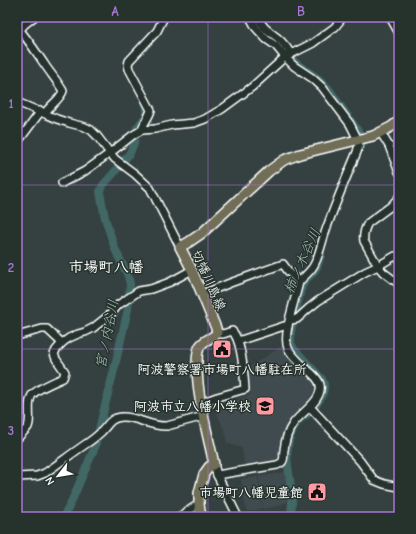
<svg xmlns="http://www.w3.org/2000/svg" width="416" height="534" font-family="'Comic Neue','Klee One',sans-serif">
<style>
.built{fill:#404b4f}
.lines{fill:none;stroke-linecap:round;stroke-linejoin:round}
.river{stroke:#436866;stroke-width:8}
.minor-casing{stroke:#fff;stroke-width:10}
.major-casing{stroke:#fff;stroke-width:12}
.minor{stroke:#26332d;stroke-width:7}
.major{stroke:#716e59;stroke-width:9}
.grid{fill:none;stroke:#a976d5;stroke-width:1;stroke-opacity:0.55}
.labels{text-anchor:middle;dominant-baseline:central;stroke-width:3;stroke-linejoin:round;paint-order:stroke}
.street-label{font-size:13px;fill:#fff;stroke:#26332d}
.poi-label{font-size:13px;font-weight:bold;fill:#fff;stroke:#26332d;text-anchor:end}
.water-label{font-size:14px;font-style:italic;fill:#aabbba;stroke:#26332d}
.quarter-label{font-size:15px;font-weight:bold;fill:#fff;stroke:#26332d}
.neatline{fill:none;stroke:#a976d5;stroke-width:1.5}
.grid-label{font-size:13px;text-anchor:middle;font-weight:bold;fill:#a976d5}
</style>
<rect width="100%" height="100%" fill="#354141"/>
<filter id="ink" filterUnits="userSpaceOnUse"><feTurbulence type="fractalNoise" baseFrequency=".025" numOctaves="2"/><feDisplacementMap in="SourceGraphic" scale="8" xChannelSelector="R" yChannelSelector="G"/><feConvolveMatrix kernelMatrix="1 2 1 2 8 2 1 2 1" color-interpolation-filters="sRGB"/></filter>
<g filter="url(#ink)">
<g class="built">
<path d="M284,345L312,377L317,384V394L312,402L297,414L282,459L279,463L245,468L242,448L227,443L226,434L215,409L250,395L248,368Z"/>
<path d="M287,472L292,500L278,506L263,509L259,477Z"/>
<path d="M258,477L262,508L254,511H248L246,510L241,479Z"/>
</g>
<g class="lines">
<g class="river">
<path d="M264,33L278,43L291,58L297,64L319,79L329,89L360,134L362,144"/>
<path d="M63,517L69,507L95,447L101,421L114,370L128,309L130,284L128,276L115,249L105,218L100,192L103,185L113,174L130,153L134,143L135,137L137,128L146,116L147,110L146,104L144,100"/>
<path d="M290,517C298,488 279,460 292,432C294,428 297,422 300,419C303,417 307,415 310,412C316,406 325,394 324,385C324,383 323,381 322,379L294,349L291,343V331L301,289L305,280L312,274L317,267L321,255"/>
</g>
<g class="minor-casing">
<g id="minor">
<path d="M258,17C264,31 271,31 281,41C285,45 288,49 291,54"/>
<path d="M390,17L399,33"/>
<path d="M17,27C28,39 36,52 45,65C51,74 58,82 63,91C60,100 50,105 45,113"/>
<path d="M18,32L25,24L34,17"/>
<path d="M17,102L57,119L69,123L85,127L91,130L97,136L110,153L115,159L135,174L150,188L180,247"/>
<path d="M142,130C143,123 149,118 151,110L129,69L128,65L129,61L157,31L164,17"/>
<path d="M381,133L389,146L399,172"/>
<path d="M17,143L41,111"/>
<path d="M62,183L85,171L110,153L133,135L142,130L155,129L172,125L194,123L205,119L222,109L252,87L285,57L313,43L335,27L343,17"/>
<path d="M399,197L391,206L368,223C365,228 363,235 364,241L378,266L383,272L399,284"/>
<path d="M203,294L230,283L283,264L288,271L299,282"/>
<path d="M290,320L297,319L308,309L318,301L365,272L378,266L395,256L399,258"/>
<path d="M17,336L42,329H47L62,343"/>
<path d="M238,341L284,326H288"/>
<path d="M201,403L217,397L245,389C244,375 242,340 232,331L223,334L217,333"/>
<path d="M310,407L360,461L374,480L384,484L399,487"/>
<path d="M17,439C20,435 25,431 28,427C32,417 26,404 32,395C37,389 56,381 63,378L65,372L56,359L54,354L56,350L62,343L69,338L78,334L85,332L93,328L112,313L118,305L139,291L151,289L170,282L192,270"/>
<path d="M214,464L217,475L238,517"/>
<path d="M217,475L277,465C279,464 282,463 282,462C285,459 283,453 284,450C285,441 288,431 293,424C300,413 323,401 320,385C319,378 309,371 304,367C299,361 291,355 288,348C282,335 296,297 299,282C305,275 312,271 315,263C320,253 322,241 326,230C335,204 346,178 357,152L359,145L358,140L350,124L322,87L312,78L294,66L285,57L276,46L266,39L256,28L250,17"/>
<path d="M17,477L37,476L45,473C58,464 70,455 83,446C89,442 95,438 100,433C108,426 109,418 122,417C136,416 150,427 167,426L204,416"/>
<path d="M179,517L199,504"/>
</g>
</g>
<g class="major-casing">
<path id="major" d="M201,517L199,504V493L204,474L209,467L214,464C207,431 197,398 197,364C197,358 197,351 200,346C204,340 213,338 217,333L216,328L192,270L180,247L189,242L202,233L269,171L284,160L300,154L373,136L391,127L399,121"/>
</g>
<use href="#minor" class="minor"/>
<use href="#major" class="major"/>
</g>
</g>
<path class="grid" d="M208,17V517M17,185H399M17,349H399"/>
<defs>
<g id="civic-square" transform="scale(1)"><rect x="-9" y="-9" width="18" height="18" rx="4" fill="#ff9aa2" stroke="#26332d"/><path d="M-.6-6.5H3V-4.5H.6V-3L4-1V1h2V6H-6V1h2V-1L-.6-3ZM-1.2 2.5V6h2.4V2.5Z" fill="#111"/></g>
<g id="school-square" transform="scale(1)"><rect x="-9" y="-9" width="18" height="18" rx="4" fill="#ff9aa2" stroke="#26332d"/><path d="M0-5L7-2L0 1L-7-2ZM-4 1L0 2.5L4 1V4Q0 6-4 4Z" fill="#111"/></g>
</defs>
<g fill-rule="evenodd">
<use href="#civic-square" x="222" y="349"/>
<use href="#school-square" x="265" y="406"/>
<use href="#civic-square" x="317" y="492"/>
</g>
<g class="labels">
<g class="street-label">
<text transform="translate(209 280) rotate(66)">切幡川島線</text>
</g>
<g class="poi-label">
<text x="222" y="369" text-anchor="middle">阿波警察署市場町八幡駐在所</text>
<text x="251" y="406">阿波市立八幡小学校</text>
<text x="303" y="492">市場町八幡児童館</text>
</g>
<g class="water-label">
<text transform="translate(302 261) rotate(-66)">柿ノ木谷川</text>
<text transform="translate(107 334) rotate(-79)">宮ノ内谷川</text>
</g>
<g class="quarter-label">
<text x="106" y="267">市場町八幡</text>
</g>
</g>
<rect width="416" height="534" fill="none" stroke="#26332d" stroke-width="44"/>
<g transform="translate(58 476) rotate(239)" stroke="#26332d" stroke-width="3" paint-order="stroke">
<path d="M0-3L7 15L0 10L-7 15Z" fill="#ffffff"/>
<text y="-6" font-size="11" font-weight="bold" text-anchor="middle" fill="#ffffff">N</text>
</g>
<rect x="22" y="22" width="372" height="490" class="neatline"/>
<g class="grid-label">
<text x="115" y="16">A</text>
<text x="301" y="16">B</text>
<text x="11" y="108">1</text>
<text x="11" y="272">2</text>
<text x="11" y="435">3</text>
</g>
</svg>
